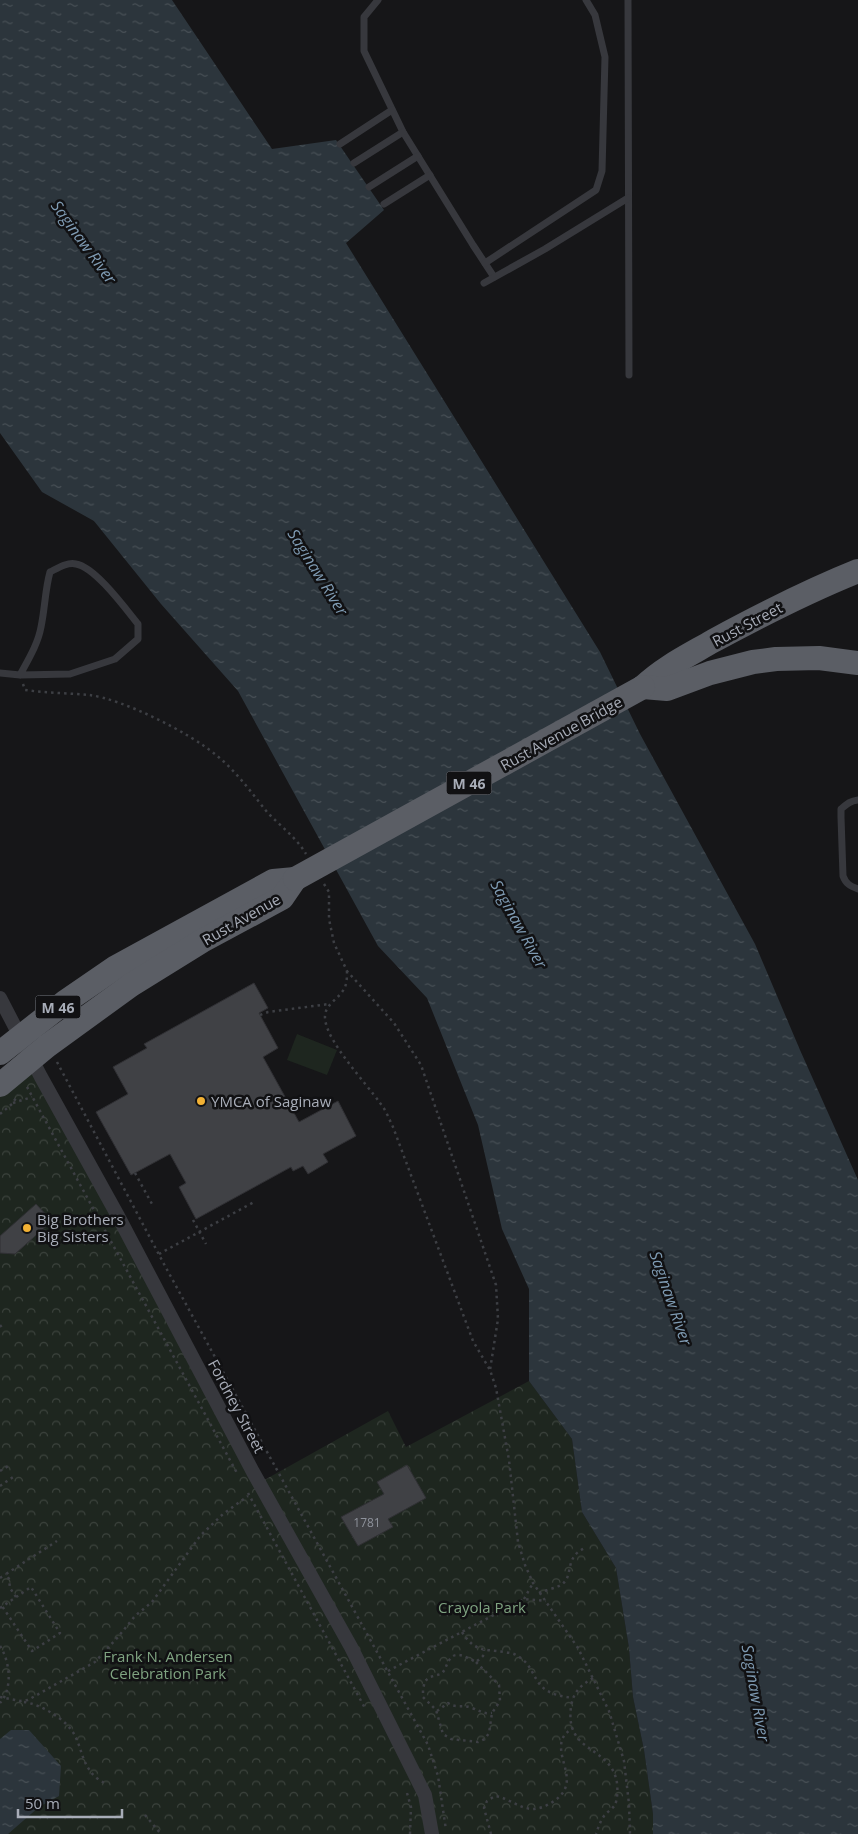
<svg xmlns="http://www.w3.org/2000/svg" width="858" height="1834" font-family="'Open Sans',sans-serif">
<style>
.green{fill:#1e261f}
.forest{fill:url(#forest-crowns)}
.water{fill:url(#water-ripples)}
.building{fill:#404145;stroke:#303034}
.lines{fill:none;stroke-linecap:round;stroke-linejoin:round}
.path{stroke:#3d3f44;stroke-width:2.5;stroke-dasharray:2.5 4;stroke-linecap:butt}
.service{stroke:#37383d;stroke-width:7}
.minor{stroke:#37383d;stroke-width:14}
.trunk{stroke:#5b5e65;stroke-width:24}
.trunk-bridge{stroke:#5b5e65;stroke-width:24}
.poi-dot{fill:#f2b134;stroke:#111113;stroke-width:2}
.labels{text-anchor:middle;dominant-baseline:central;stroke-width:5;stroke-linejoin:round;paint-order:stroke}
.number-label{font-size:12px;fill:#8e929b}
.shield{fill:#111113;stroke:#7b7e86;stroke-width:1}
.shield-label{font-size:14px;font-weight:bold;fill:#a8adb8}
.street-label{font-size:15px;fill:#a8adb8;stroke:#111113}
.poi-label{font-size:15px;fill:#a8adb8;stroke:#111113;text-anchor:start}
.park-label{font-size:15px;fill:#7fa381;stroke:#111113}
.water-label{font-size:16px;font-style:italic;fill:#7f9bb3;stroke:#111113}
</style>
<defs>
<pattern id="forest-crowns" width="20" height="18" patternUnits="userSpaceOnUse" patternTransform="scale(1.25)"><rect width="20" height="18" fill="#1e261f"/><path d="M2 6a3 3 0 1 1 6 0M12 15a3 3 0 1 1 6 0" fill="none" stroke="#3c433d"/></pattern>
<pattern id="water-ripples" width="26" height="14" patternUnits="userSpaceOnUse" patternTransform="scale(1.25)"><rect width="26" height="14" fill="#2c353c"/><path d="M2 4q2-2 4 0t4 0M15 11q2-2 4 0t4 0" fill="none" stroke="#485056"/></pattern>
</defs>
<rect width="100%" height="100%" fill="#161618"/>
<path class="green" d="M297,1034L337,1050L327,1075L287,1060Z"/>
<path class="forest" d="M32,1058L259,1483L388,1411L406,1447L529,1381L572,1439L582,1512L616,1568L629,1648L633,1697L644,1750L653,1814V1834H0V1085Z"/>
<g class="water">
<path d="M0,0H172L272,149L336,140L384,210L346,243L600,652L640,734L755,944L800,1050L858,1180V1834H653V1814L644,1750L633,1697L629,1648L616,1568L582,1512L572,1439L529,1381V1289L502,1229L478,1125L427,998L378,946L238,691L161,604L94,521L42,492L0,433Z"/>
<path d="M11,1730H29L61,1766L59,1796L39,1807L8,1834H0V1739Z"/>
</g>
<g class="building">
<path d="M254,983L268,1008L259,1013L278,1048L263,1057L299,1122L338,1101L356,1136L323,1154L328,1162L308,1174L303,1166L293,1171L291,1167L196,1219L179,1187L186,1183L170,1154L131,1175L96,1112L128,1094L113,1067L147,1048L144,1044Z"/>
<path d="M36,1204L52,1221L15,1254L0,1253V1236Z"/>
<path d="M407,1465L426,1498L388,1519L393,1527L358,1546L341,1517L384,1494L377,1482Z"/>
</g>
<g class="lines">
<g class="path">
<path d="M23,684L25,690C46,693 68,693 89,695C123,699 190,733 216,755C236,771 251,792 267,812C280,826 296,837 306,854"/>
<path d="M324,884L329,892V919L334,943L347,971L394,1023L421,1065L496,1285L498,1319L490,1370"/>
<path d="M347,971C347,976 347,982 345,987C340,999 324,1004 325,1018C326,1041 366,1083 380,1103C386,1110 389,1119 393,1127L473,1341L490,1370L496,1388L509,1460L518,1542L525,1565L533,1583L578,1648L609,1711L624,1761L629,1804L630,1834"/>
<path d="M260,1015L268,1012L329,1004"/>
<path d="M57,1062L165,1266L428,1745L438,1776L446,1830"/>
<path d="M27,1087L237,1473"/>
<path d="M13,1103L32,1097"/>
<path d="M0,1114L12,1104L18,1095"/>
<path d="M135,1173L152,1204"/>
<path d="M193,1220L206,1244"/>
<path d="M159,1254L254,1202"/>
<path d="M0,1325L4,1330"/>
<path d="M0,1471L10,1465"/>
<path d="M0,1486L16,1475"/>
<path d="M248,1493L366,1710"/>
<path d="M0,1578L6,1574"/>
<path d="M539,1593C545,1590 553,1589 559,1586C576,1578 562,1558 585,1548"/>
<path d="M16,1597L10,1588L9,1579L6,1574L57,1541"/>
<path d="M524,1599L533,1583"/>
<path d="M0,1608L31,1587L60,1633L32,1651L2,1606"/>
<path d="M462,1632C475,1652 483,1649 505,1652C509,1653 513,1653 516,1655C529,1662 531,1671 538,1682C546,1694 560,1696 573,1698"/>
<path d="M0,1646C10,1661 13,1689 0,1703"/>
<path d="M476,1662L499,1685L500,1701L492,1713L489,1733L485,1739L478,1742L451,1739L443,1734L436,1710L423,1697V1689L425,1681L430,1677L441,1674C446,1670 446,1664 450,1659C456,1650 468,1658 476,1662L483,1656L484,1650"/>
<path d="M388,1671L524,1599L546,1601"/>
<path d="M593,1678C581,1685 573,1692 571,1707C565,1752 606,1745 616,1778C618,1785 618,1798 615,1805C612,1809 607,1812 604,1816C600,1822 598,1828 596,1834"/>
<path d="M0,1697L20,1701L28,1700L95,1662L118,1637L135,1616L152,1602L200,1536L223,1514L248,1496"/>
<path d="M24,1702C40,1704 68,1720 75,1736C81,1747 82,1761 91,1772C94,1777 101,1781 106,1784"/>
<path d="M437,1711L448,1703C456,1709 464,1704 472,1708C481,1711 482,1714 492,1713"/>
<path d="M407,1793L411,1807L410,1834"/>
<path d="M145,1815L161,1834"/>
<path d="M491,1834L484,1808L487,1801L495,1796C509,1798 518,1808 532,1809C539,1809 547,1806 554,1801C581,1783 556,1760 562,1740C564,1734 568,1732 572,1728"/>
</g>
<g class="service">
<path d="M378,0L364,17V51L403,132L473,245L494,277"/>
<path d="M628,0L629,375"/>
<path d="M340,144L392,110"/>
<path d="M354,163L403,132"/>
<path d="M369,187L418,156"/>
<path d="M384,204L430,175"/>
<path d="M485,263L596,190L602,171L605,57L595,15L586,0"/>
<path d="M484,283L545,249L628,198"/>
<path d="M0,673L20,675L70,674L115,659L138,639V624C125,608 95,567 76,564C67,562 58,568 50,572C45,590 45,608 41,627C38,644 28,660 20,675"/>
<path d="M858,800C850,801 847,804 841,809V817L843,876C846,884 850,886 858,889"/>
</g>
<path class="minor" d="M0,998L41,1077L118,1216L253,1472L351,1647L425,1795L432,1834"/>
<g class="trunk">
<path d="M643,687C664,667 689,655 713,641C761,615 808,591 858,571"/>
<path d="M643,687L667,689L710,673L753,662L776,659L819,658L858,663"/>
<path d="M0,1053L65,1002L116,967L273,881L295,879"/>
<path d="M0,1085L47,1046L131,985L202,941L282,898L295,879"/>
</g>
<path class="trunk-bridge" d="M295,879L643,687"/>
</g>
<g class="poi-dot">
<circle cx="201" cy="1101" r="5"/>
<circle cx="27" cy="1228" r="5"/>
</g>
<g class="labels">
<g class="number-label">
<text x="367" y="1522">1781</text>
</g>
<g class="shield">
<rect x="446.5" y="771.5" width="45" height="23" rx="4"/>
<rect x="35.5" y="995.5" width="45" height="23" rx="4"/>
</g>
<g class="shield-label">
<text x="469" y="783">M 46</text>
<text x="58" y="1007">M 46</text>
</g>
<g class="street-label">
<text transform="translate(747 624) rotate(-28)">Rust Street</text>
<text transform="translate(561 733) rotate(-29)">Rust Avenue Bridge</text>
<text transform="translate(241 919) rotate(-30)">Rust Avenue</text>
<text transform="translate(237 1406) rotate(62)">Fordney Street</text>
</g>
<g class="poi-label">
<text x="211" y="1101">YMCA of Saginaw</text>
<text x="37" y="1219">Big Brothers<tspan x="37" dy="17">Big Sisters</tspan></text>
</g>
<g class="park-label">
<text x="482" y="1607">Crayola Park</text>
<text x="168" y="1656">Frank N. Andersen<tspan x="168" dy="17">Celebration Park</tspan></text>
</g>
<g class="water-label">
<text transform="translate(84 242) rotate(54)">Saginaw River</text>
<text transform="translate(318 572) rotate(58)">Saginaw River</text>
<text transform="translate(519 924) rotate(61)">Saginaw River</text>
<text transform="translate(671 1298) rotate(71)">Saginaw River</text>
<text transform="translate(756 1693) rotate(80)">Saginaw River</text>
</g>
</g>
<path d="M18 1809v8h104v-8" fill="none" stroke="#a8adb8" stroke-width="2.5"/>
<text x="25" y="1809" font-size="15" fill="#a8adb8" stroke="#111113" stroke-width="4" paint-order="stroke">50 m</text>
</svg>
